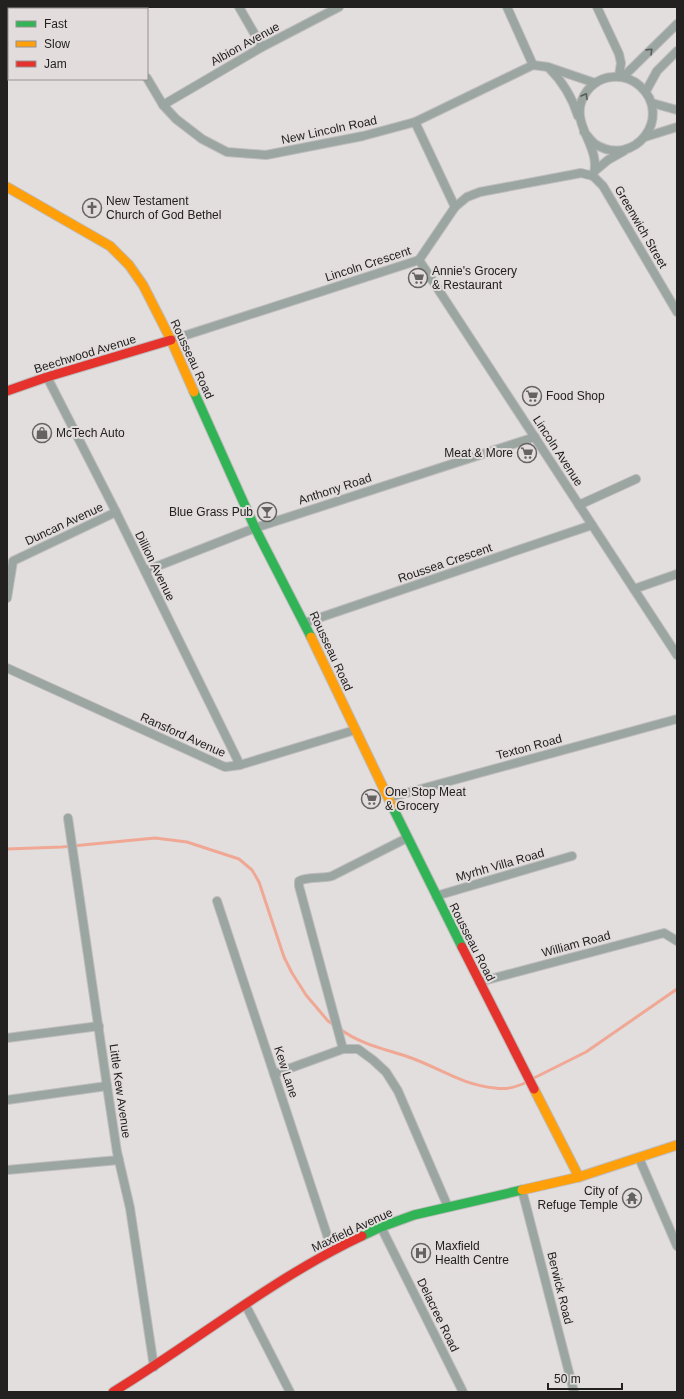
<svg xmlns="http://www.w3.org/2000/svg" width="684" height="1399" font-family="Helvetica,sans-serif">
<style>
.lines{fill:none;stroke-linecap:round;stroke-linejoin:round}
.stream{stroke:#f0a894;stroke-width:3}
.street-casing{stroke:#bebcbc;stroke-width:10}
.fast-casing{stroke:#bebcbc;stroke-width:11}
.slow-casing{stroke:#bebcbc;stroke-width:11}
.jam-casing{stroke:#bebcbc;stroke-width:11}
.street{stroke:#9ba5a2;stroke-width:8}
.fast{stroke:#30b455;stroke-width:9}
.slow{stroke:#ff9f0a;stroke-width:9}
.jam{stroke:#e5322d;stroke-width:9}
.oneway{stroke:#585c5a}
.labels{text-anchor:middle;dominant-baseline:central;stroke-width:4;stroke-linejoin:round;paint-order:stroke}
.street-label{font-size:12px;fill:#222120;stroke:#e2dddc}
.poi-label{font-size:12px;fill:#222120;stroke:#e2dddc;text-anchor:start}
</style>
<rect width="100%" height="100%" fill="#e1dedd"/>
<g class="lines">
<g class="stream">
<path d="M7,849L62,847L155,838L187,842L239,859L252,870L259,882L284,957L292,973L306,995L328,1021L334,1025"/>
<path d="M340,1029C361,1045 390,1050 414,1059C443,1070 463,1085 495,1088C507,1090 516,1087 527,1082"/>
<path d="M532,1079L586,1052L677,989"/>
</g>
<g class="street-casing">
<g id="street">
<path d="M104,7L106,9"/>
<path d="M239,7L262,47"/>
<path d="M507,7L533,65"/>
<path d="M597,7L619,54L621,63L619,76"/>
<path d="M533,65L548,67L595,83"/>
<path d="M549,68C563,82 572,97 578,116"/>
<path d="M623,77L677,24"/>
<path d="M147,78L163,105L176,119L202,139L227,152L266,155L363,136L415,122L533,65"/>
<path d="M646,91L657,71L677,51"/>
<path d="M652,103L677,110"/>
<path d="M163,105L262,47L339,7"/>
<path d="M415,122L455,207"/>
<path d="M584,132C588,136 591,141 595,144C634,169 674,117 640,86C632,79 622,76 612,77C599,78 587,87 582,100C571,126 603,149 593,176"/>
<path d="M645,137L677,127"/>
<path d="M596,170L608,160L624,151"/>
<path d="M593,176L603,186L677,312"/>
<path d="M419,260L677,655"/>
<path d="M171,340L419,260L455,207L467,197L480,192L581,173L593,176"/>
<path d="M47,377L116,512L240,765"/>
<path d="M579,505L636,479"/>
<path d="M145,571L255,528L535,437"/>
<path d="M634,589L677,574"/>
<path d="M7,598L13,561L116,512"/>
<path d="M304,623L592,525"/>
<path d="M7,668L225,767L240,765L355,730"/>
<path d="M388,798L677,719"/>
<path d="M68,818L107,1086L117,1152L130,1208L154,1367"/>
<path d="M436,896L572,856"/>
<path d="M217,901L332,1250"/>
<path d="M479,982L664,933L677,941"/>
<path d="M7,1038L99,1026"/>
<path d="M343,1049L299,886V881C308,876 321,879 332,876L407,838"/>
<path d="M274,1074L343,1049H358L373,1060L386,1072L398,1091L448,1207"/>
<path d="M7,1100L107,1086"/>
<path d="M639,1158L677,1246"/>
<path d="M7,1170L119,1160"/>
<path d="M522,1190L574,1392"/>
<path d="M381,1227L463,1392"/>
<path d="M245,1304L290,1392"/>
</g>
</g>
<g class="fast-casing">
<g id="fast">
<path d="M194,392L255,528L311,637"/>
<path d="M392,806L462,947"/>
<path d="M362,1236L381,1227L414,1215L522,1190"/>
</g>
</g>
<g class="slow-casing">
<g id="slow">
<path d="M7,187L110,246L129,265L143,285L171,340L194,392"/>
<path d="M311,637L392,806"/>
<path d="M534,1089L579,1177"/>
<path d="M522,1190L579,1177L677,1145"/>
</g>
</g>
<g class="jam-casing">
<g id="jam">
<path d="M7,391L47,377L171,340"/>
<path d="M462,947L534,1089"/>
<path d="M113,1392C197,1341 273,1278 362,1236"/>
</g>
</g>
<use href="#street" class="street"/>
<use href="#fast" class="fast"/>
<use href="#slow" class="slow"/>
<use href="#jam" class="jam"/>
</g>
<defs><path id="oneway-chevron" d="M-2-3.5L2.5 0L-2 3.5" fill="none" stroke-width="1.6" stroke-linecap="round" stroke-linejoin="round"/></defs>
<g class="oneway">
<use href="#oneway-chevron" transform="translate(650 51) rotate(-44)"/>
<use href="#oneway-chevron" transform="translate(585 96) rotate(-61)"/>
</g>
<defs>
<g id="church-ring" transform="scale(1)"><circle r="9.5" fill="#e2dddc" stroke="#656362" stroke-width="1.5"/><path d="M-1.2-6h2.4v3.5h3.3v2.4h-3.3V6h-2.4V-.1h-3.3v-2.4h3.3Z" fill="#656362"/></g>
<g id="supermarket-ring" transform="scale(1)"><circle r="9.5" fill="#e2dddc" stroke="#656362" stroke-width="1.5"/><path d="M-6-5.5h2.5l.6 2H6L4.5 2H-2.5L-4.4-4H-6ZM-1.5 3.2a1.3 1.3 0 1 0 .1 0ZM3 3.2a1.3 1.3 0 1 0 .1 0Z" fill="#656362"/></g>
<g id="shop-ring" transform="scale(1)"><circle r="9.5" fill="#e2dddc" stroke="#656362" stroke-width="1.5"/><path d="M-5-2.5h2.3a2.7 3.5 0 0 1 5.4 0H5L5.5 6h-11ZM-1.5-2.5h3a1.5 2.3 0 0 0-3 0Z" fill="#656362"/></g>
<g id="bar-ring" transform="scale(1)"><circle r="9.5" fill="#e2dddc" stroke="#656362" stroke-width="1.5"/><path d="M-6-5H6L.8 .8V4.5H3.5V6h-7V4.5H-.8V.8Z" fill="#656362"/></g>
<g id="temple-ring" transform="scale(1)"><circle r="9.5" fill="#e2dddc" stroke="#656362" stroke-width="1.5"/><path d="M0-6L5-2H3V0L6.5 2.5H4V6H1.5V3h-3V6H-4V2.5H-6.5L-3 0V-2H-5Z" fill="#656362"/></g>
<g id="hospital-ring" transform="scale(1)"><circle r="9.5" fill="#e2dddc" stroke="#656362" stroke-width="1.5"/><path d="M-5-5h3v3.5h4V-5h3V5h-3V1.5h-4V5h-3Z" fill="#656362"/></g>
</defs>
<g fill-rule="evenodd">
<use href="#church-ring" x="92" y="208"/>
<use href="#supermarket-ring" x="418" y="278"/>
<use href="#supermarket-ring" x="532" y="396"/>
<use href="#shop-ring" x="42" y="433"/>
<use href="#supermarket-ring" x="527" y="453"/>
<use href="#bar-ring" x="267" y="512"/>
<use href="#supermarket-ring" x="371" y="799"/>
<use href="#temple-ring" x="632" y="1198"/>
<use href="#hospital-ring" x="421" y="1253"/>
</g>
<g class="labels">
<g class="street-label">
<text transform="translate(245 44) rotate(-29)">Albion Avenue</text>
<text transform="translate(329 130) rotate(-12)">New Lincoln Road</text>
<text transform="translate(641 227) rotate(60)">Greenwich Street</text>
<text transform="translate(368 264) rotate(-18)">Lincoln Crescent</text>
<text transform="translate(85 354) rotate(-17)">Beechwood Avenue</text>
<text transform="translate(192 359) rotate(65)">Rousseau Road</text>
<text transform="translate(558 451) rotate(57)">Lincoln Avenue</text>
<text transform="translate(335 489) rotate(-18)">Anthony Road</text>
<text transform="translate(64 524) rotate(-25)">Duncan Avenue</text>
<text transform="translate(445 563) rotate(-19)">Roussea Crescent</text>
<text transform="translate(155 566) rotate(64)">Dillion Avenue</text>
<text transform="translate(331 651) rotate(65)">Rousseau Road</text>
<text transform="translate(183 735) rotate(24)">Ransford Avenue</text>
<text transform="translate(529 747) rotate(-15)">Texton Road</text>
<text transform="translate(500 865) rotate(-16)">Myrhh Villa Road</text>
<text transform="translate(472 942) rotate(63)">Rousseau Road</text>
<text transform="translate(576 944) rotate(-15)">William Road</text>
<text transform="translate(286 1072) rotate(72)">Kew Lane</text>
<text transform="translate(120 1091) rotate(82)">Little Kew Avenue</text>
<text transform="translate(352 1230) rotate(-25)">Maxfield Avenue</text>
<text transform="translate(560 1288) rotate(76)">Berwick Road</text>
<text transform="translate(438 1315) rotate(64)">Delacree Road</text>
</g>
<g class="poi-label">
<text x="106" y="201">New Testament<tspan x="106" dy="14">Church of God Bethel</tspan></text>
<text x="432" y="271">Annie's Grocery<tspan x="432" dy="14">&amp; Restaurant</tspan></text>
<text x="546" y="396">Food Shop</text>
<text x="56" y="433">McTech Auto</text>
<text x="513" y="453" text-anchor="end">Meat &amp; More</text>
<text x="253" y="512" text-anchor="end">Blue Grass Pub</text>
<text x="385" y="792">One Stop Meat<tspan x="385" dy="14">&amp; Grocery</tspan></text>
<text x="618" y="1191" text-anchor="end">City of<tspan x="618" dy="14">Refuge Temple</tspan></text>
<text x="435" y="1246">Maxfield<tspan x="435" dy="14">Health Centre</tspan></text>
</g>
</g>
<rect width="684" height="1399" fill="none" stroke="#222120" stroke-width="16"/>
<rect x="8" y="8" width="140" height="72" fill="#e2dddc" stroke="#959291"/>
<rect x="16" y="21" width="20" height="6" fill="#30b455" stroke="#959291"/>
<text x="44" y="28" font-size="12" fill="#222120">Fast</text>
<rect x="16" y="41" width="20" height="6" fill="#ff9f0a" stroke="#959291"/>
<text x="44" y="48" font-size="12" fill="#222120">Slow</text>
<rect x="16" y="61" width="20" height="6" fill="#e5322d" stroke="#959291"/>
<text x="44" y="68" font-size="12" fill="#222120">Jam</text>
<path d="M548 1383v6h74v-6" fill="none" stroke="#222120" stroke-width="2"/>
<text x="554" y="1383" font-size="12" fill="#222120" stroke="#e2dddc" stroke-width="3" paint-order="stroke">50 m</text>
</svg>
